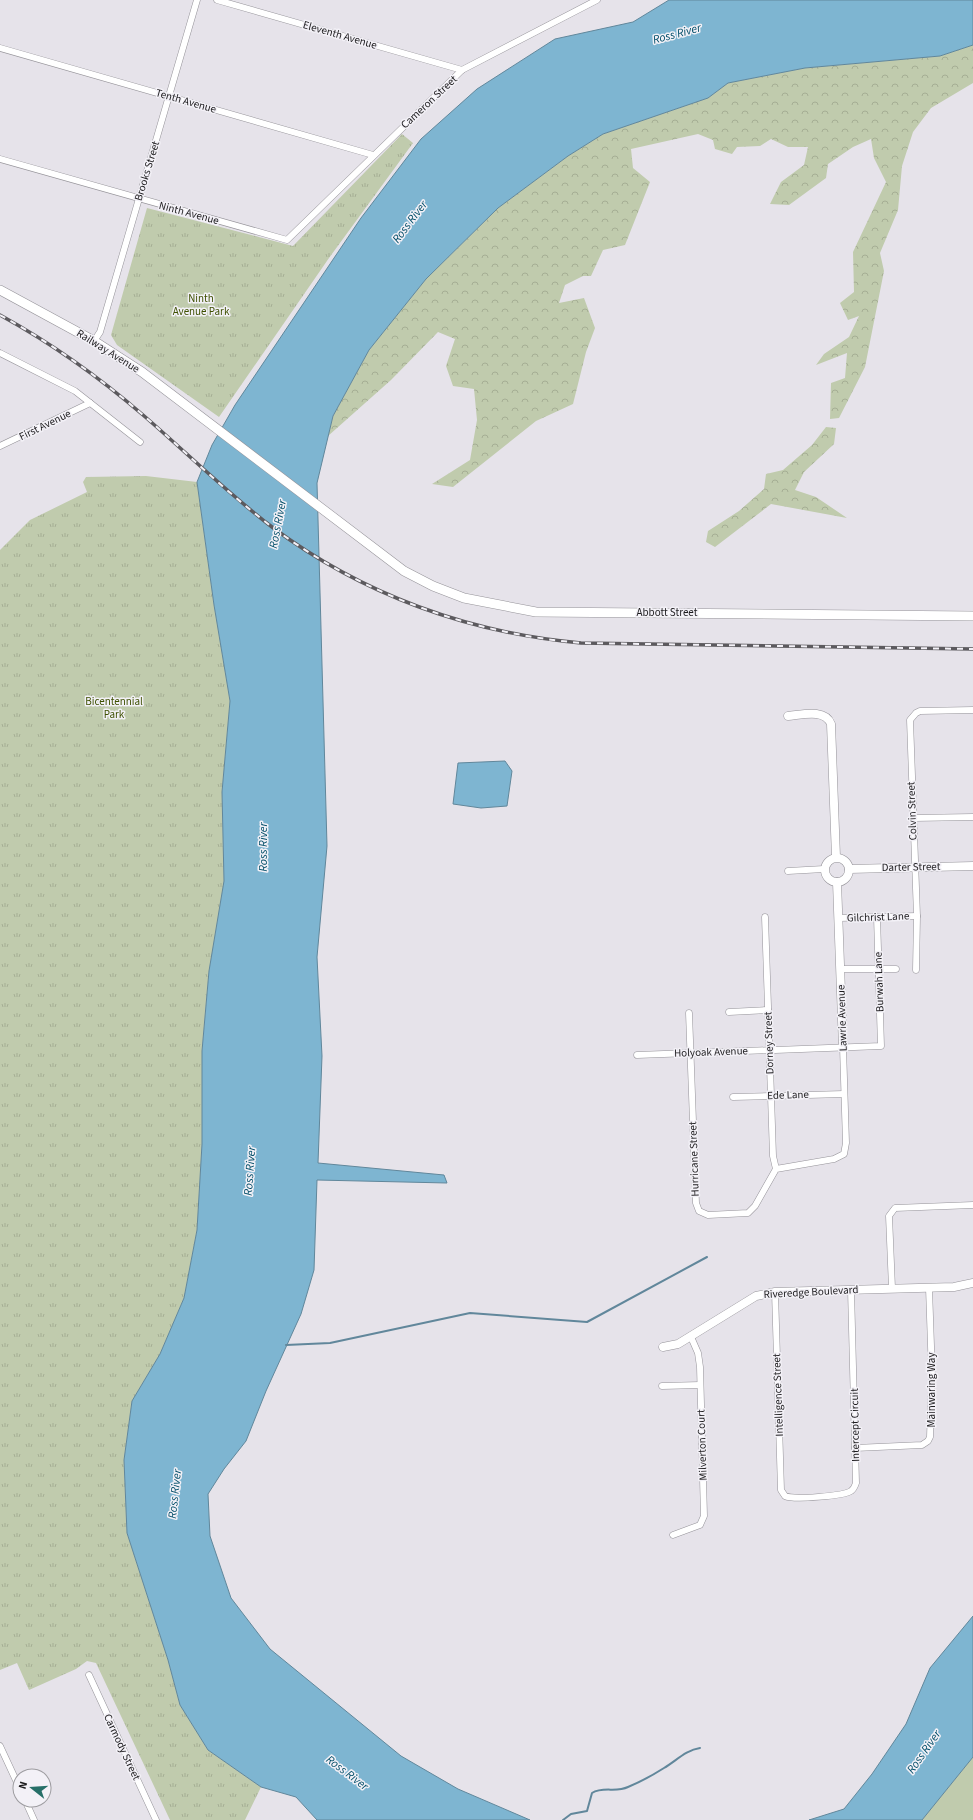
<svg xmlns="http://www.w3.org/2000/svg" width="973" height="1820" font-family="'Source Sans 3',sans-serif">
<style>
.grass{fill:#c0cbad}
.forest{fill:url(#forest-crowns)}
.park{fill:url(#park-tufts)}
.water{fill:#7eb5d1;stroke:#61879b}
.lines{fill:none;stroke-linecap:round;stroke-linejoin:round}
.stream{stroke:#61879b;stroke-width:2}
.minor-casing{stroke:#959399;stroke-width:7}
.tertiary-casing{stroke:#959399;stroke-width:9}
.secondary-casing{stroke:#959399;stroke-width:10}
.minor{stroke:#fff;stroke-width:6}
.tertiary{stroke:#fff;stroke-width:8}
.secondary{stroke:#fff;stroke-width:9}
.rail-casing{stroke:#5c5a5e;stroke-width:3.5}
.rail{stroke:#f3f1f7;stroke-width:2;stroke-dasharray:6;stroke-linecap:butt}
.labels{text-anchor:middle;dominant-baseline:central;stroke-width:3;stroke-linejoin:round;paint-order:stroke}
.street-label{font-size:11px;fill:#1d1c1e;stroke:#f3f1f7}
.park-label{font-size:11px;fill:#3e5000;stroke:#f3f1f7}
.water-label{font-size:12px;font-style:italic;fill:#004d68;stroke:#f3f1f7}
</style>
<defs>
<pattern id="forest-crowns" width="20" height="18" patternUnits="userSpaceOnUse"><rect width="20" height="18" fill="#c0cbad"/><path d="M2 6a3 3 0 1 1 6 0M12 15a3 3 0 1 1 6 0" fill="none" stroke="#a5ae94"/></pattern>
<pattern id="park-tufts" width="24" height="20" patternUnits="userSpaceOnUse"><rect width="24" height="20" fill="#c0cbad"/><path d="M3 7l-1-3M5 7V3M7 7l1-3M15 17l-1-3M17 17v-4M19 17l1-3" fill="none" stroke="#a5ae94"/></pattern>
</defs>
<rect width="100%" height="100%" fill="#e6e3ea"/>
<path class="grass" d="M973,1757V1820H922Z"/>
<g class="forest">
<path d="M973,45V83L931,108L913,132L902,166L898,210L880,253L884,271L865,367L839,418L830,419L831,383L845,378L847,353L816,365L824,354L849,337L859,316L848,320L840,303L854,292L853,252L886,182L874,158L871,139L853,147L828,164L826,178L789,205L770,204L781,182L804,165L808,147H788L771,139L760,146L737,147L732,154L715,149L713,140L698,134L631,149L633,168L650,182L625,245L603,250L591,276H583L565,285L559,303L584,298L595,328L586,352L573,404L536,421L453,487L432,484L470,460L477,420L474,389L453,386L446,366L455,339L438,332L391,380L328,436L333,416L369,350L426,279L498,208L568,156L603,134L708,98L728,83L805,68L940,56Z"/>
<path d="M826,427L836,428L834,444L804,472L795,490L816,497L847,518L771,504L715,547L706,542L708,531L739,511L764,489L766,474L783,470L812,445Z"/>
</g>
<g class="park">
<path d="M402,134L413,143L329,258L219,417L117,345L111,335L147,208L293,246Z"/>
<path d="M146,476L197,482L214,605L230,701L222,792L224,881L209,971L202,1051V1144L197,1230L184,1298L160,1354L132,1401L124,1460L127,1533L168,1660L180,1705L208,1750L261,1787L245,1820H170L96,1663L87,1661L76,1669L29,1690L17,1663L0,1670V550L30,520L87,492L83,482L86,477Z"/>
</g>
<g class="water">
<path d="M669,0H973V45L940,56L805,68L728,83L708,98L603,134L568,156L498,208L426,279L369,350L333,416L317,483L327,846L317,957L322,1056L318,1163L444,1175L447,1183L317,1180L314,1270L301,1314L266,1391L246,1441L224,1469L208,1494L210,1536L231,1598L270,1649L401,1756L458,1789L530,1820H317L296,1797L261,1787L208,1750L180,1705L168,1660L127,1533L124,1460L132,1401L160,1354L184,1298L197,1230L202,1144V1051L209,971L224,881L222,792L230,701L214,605L197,482L212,445L235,405L361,218L421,139L477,89L555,39L633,22Z"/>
<path d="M505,761L512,771L507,806L481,808L453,804L458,763Z"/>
<path d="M973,1616V1757L922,1820H809L844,1809L872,1774L906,1724L930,1668Z"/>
</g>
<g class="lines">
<g class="stream">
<path d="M286,1345L330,1343L470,1313L587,1322L707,1257"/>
<path d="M563,1820L571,1814L587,1811L592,1793C603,1786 616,1793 628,1787C640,1782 653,1775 664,1768C676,1761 686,1750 700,1748"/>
</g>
<g class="minor-casing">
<g id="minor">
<path d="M217,0L462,70"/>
<path d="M0,48L373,155"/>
<path d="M0,159L287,240L462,70L597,0"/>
<path d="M94,341L100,332L197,0"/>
<path d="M0,353L75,391L140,442"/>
<path d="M0,446L90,403"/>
<path d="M913,818L973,817"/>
<path d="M788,871L824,869"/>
<path d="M765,917L771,1096L773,1156L776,1169"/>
<path d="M839,918L917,916"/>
<path d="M841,969H896"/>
<path d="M916,970L917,916L910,720L916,713L920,711L973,710"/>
<path d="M729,1012L768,1010"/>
<path d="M689,1013L696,1203L699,1211L708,1215L748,1213L755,1206L776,1169L834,1159L844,1154L846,1143L843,1047"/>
<path d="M637,1055L881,1046L877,917"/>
<path d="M733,1097L844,1094"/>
<path d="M892,1288L889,1216L895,1208L973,1205"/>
<path d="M775,1292L781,1490L785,1496C793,1500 844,1496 851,1491C854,1489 855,1486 856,1483L851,1290"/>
<path d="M662,1386L700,1385"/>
<path d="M855,1448L922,1445L928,1441L930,1437L932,1375L929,1288"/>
<path d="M673,1535L700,1525L704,1516L700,1367L698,1353L691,1337"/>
<path d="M89,1675L156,1820"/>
<path d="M0,1746L20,1789"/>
<path d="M25,1800L34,1820"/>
</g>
</g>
<g class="tertiary-casing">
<g id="tertiary">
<path d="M788,716C801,715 825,708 831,724L836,857"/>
<circle cx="837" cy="870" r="12"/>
<path d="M849,869L973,866"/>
<path d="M837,882L843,1047"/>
<path d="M663,1347L678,1344L756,1296L775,1292L954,1287L973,1283"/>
</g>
</g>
<g class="secondary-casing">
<path id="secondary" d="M0,290L94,341L142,372L404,571L433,586L464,598L536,612L973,616"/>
</g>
<use href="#minor" class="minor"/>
<use href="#tertiary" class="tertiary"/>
<use href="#secondary" class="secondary"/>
<g class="rail-casing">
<path id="rail" d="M0,315C51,343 99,377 143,415C186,452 226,492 272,527C363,595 469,633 581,643L973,649"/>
</g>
<use href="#rail" class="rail"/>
</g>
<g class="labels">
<g class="street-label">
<text transform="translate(340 35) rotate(16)">Eleventh Avenue</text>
<text transform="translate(186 101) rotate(16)">Tenth Avenue</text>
<text transform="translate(429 102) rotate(-43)">Cameron Street</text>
<text transform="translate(147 171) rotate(-73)">Brooks Street</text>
<text transform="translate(189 213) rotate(15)">Ninth Avenue</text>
<text transform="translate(108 351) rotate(32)">Railway Avenue</text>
<text transform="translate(45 425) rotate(-26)">First Avenue</text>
<text x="667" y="612">Abbott Street</text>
<text transform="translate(912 811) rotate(-92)">Colvin Street</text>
<text transform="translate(911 867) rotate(-1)">Darter Street</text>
<text transform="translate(878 917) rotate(-2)">Gilchrist Lane</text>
<text transform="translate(879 982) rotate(-92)">Burwah Lane</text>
<text transform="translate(842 1018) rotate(-92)">Lawrie Avenue</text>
<text transform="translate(769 1043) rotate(-92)">Dorney Street</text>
<text transform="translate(711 1052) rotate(-2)">Holyoak Avenue</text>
<text transform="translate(788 1095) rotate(-2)">Ede Lane</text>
<text transform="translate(694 1159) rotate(-92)">Hurricane Street</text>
<text transform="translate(811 1292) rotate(-3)">Riveredge Boulevard</text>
<text transform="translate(931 1390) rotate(-90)">Mainwaring Way</text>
<text transform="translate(778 1395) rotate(-92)">Intelligence Street</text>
<text transform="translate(855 1425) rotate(-91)">Intercept Circuit</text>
<text transform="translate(702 1445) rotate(-92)">Milverton Court</text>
<text transform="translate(122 1747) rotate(65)">Carmody Street</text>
</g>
<g class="park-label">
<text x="201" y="298">Ninth<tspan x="201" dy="13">Avenue Park</tspan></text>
<text x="114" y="701">Bicentennial<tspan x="114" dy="13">Park</tspan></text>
</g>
<g class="water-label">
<text transform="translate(677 34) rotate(-15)">Ross River</text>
<text transform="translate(410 222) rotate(-53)">Ross River</text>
<text transform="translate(278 524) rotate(-79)">Ross River</text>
<text transform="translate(263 847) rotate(-90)">Ross River</text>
<text transform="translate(250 1171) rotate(-86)">Ross River</text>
<text transform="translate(175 1494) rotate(-84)">Ross River</text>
<text transform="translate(924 1752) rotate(-55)">Ross River</text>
<text transform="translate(347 1773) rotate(37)">Ross River</text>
</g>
</g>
<g transform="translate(32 1788) rotate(287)"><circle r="19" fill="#f3f1f7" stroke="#9d9ca0"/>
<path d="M0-3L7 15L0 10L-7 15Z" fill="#266f68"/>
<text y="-6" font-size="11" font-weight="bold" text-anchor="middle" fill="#1d1c1e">N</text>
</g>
</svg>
